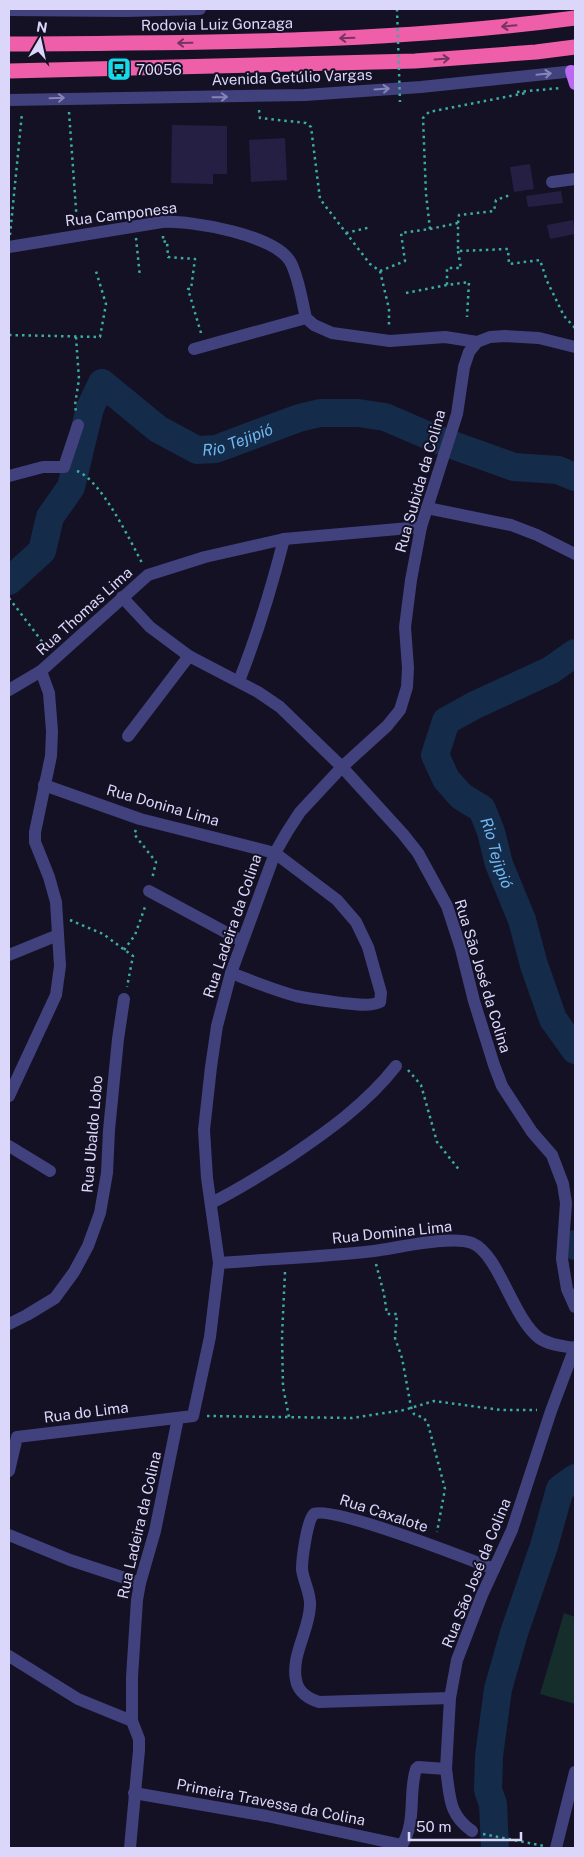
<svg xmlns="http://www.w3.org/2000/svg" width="584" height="1857" font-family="'Public Sans',sans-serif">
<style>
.green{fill:#152d2b}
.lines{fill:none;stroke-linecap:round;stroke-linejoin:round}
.river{stroke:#152b4a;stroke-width:28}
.building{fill:#251f43}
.path{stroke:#3baca1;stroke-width:2.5;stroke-dasharray:2.5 4;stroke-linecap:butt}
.minor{stroke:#41417e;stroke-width:12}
.major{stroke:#ba69f0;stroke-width:12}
.highway{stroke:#ef5ea8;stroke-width:15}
.path-bridge{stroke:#3baca1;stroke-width:2.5;stroke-dasharray:2.5 4;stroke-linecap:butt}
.oneway{stroke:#77345f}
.oneway2{stroke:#8684b6}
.labels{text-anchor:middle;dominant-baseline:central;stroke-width:4;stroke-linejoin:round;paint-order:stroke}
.street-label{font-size:15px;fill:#dad7fb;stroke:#141124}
.poi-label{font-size:15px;fill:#dad7fb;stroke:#141124;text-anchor:start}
.water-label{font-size:16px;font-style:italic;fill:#70b9f1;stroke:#141124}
</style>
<rect width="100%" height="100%" fill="#141124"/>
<path class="green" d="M564,1613L575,1617V1704L540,1694Z"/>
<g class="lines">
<g class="river">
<path id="s1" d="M9,581L42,551L50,517L71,487L90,408L102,383L158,429L197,450L216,449L299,418L320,413H358L385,417L436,439L514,467L558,470L575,477"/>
<path id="s2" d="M575,653L551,670L475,705L446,721L435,755L446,779L461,796L482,809L491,832L499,864L522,920L534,965L553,1019L575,1050"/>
<path d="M575,1244V1246"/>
<path d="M495,1848L493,1804L488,1790L489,1756L498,1689L514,1633L544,1546L560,1489L575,1478"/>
</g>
</g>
<g class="building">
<path d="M172,125L227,126V174H213V184L171,183Z"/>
<path d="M285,138L287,180L251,182L249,140Z"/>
<path d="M530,164L534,189L514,192L510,167Z"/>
<path d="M561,191L563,203L528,207L526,196Z"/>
<path d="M573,220L575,234L550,239L547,225Z"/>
</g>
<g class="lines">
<g class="path">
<path d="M517,92L561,88"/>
<path d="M259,110L260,118L306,123L311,127L320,199L370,264L380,271L389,309V327"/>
<path d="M69,112L77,223"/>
<path d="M458,223L459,215L494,211L496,200L510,195"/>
<path d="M430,229L458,223V251L508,249L509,264L540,260L547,281L564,316L575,328"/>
<path d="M346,233L371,227"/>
<path d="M10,235L22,113"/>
<path d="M163,236V242L167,241L168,257L195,259L191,289H188L201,333"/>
<path d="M136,238L140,277"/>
<path d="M458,251L461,268H447V285L469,282L467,317"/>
<path d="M380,271L405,261L401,233L430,229L426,194L423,118L429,112L526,93"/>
<path d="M406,293L447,285"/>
<path d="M9,335L100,337L106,304L95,268"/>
<path d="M76,337L79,379L75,405L76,412"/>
<path d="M77,471C101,480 130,540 142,563"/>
<path d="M9,598L47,648"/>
<path d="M136,830L134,834L156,862L152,879"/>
<path d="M70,920L103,934L133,956L127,987"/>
<path d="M124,950L135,935L146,904"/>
<path d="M408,1070L421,1085L437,1142L460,1171"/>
<path d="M376,1264L384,1294L387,1314H397L395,1338L402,1358L411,1407L414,1414L424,1418L428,1424L445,1489L437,1532"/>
<path d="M285,1272L282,1336L283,1387L289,1417"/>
<path d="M207,1416L352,1418L404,1410L434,1401L501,1410H537"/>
<path d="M483,1834L544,1846"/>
</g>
<g class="minor">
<path d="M9,10L126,11L200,9"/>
<path d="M9,100L305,95L421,87L575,71"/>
<path d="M552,182L575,179"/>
<path d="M9,247L162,222C191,220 277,235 291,263C299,279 302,301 306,318L314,325L332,333L390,341L445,337L477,342"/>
<path d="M194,349L306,318"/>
<path d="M9,476L43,467H64L78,425"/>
<path d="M427,508L511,525L537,535L575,554"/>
<path d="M122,597L150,627L189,656L258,692L280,707L342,767L403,834L418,853L447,906L461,949L474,1001L494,1065L502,1086L532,1132L552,1155L563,1184L566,1203L562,1259L567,1289L575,1307"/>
<path d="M239,681C258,633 271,590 284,539"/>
<path d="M9,690L41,671L148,575L205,557L284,539L421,527"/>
<path d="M128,736L189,656"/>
<path d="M44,785L140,819L275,853L337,900L356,922L368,947L381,993L380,1002C370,1007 353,1004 342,1003C327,1001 311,999 296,996C274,990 252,981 231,973"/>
<path d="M149,891L242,941"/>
<path d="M9,955L58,935"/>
<path d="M9,1096L56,995L60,966L56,902L49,877L35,842V832L51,756L52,731L49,693L41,671"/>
<path d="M9,1146L50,1171"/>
<path d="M211,1203C238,1190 263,1174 288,1158C328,1131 366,1104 396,1066"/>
<path d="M219,1263C270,1259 323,1257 374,1251C397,1248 452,1235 472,1243C499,1254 512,1317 539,1338C549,1345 563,1346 575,1348"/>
<path d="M9,1324L27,1315L55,1298L74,1272L88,1246L100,1213L107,1173L109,1130L118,1039L124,999"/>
<path d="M9,1471L17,1437L193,1416L210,1337L219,1263L207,1178L204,1130L211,1067L217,1026L231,973L275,853L287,832L300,812L342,767L387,726L400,710L407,687L408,668L405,627L411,580L421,527L457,414L464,367L469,352L477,342L490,337L505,336L539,338L575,347"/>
<path d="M9,1535L70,1560L140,1583"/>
<path d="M9,1656L78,1699L132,1721"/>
<path d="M450,1698L319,1702C309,1699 298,1692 296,1680C291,1655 309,1631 310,1606C311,1593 303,1581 302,1569C302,1559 307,1520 314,1514C326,1503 471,1560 494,1569"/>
<path d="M446,1769C450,1796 448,1814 472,1831"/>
<path d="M134,1793L267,1816L402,1845C417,1821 408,1794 416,1769L418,1767L446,1769L450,1698L457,1660L482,1595L512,1530L551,1411L575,1347"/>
<path d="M130,1848L139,1750V1739L132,1721V1677L137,1600L140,1583L155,1531L178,1418"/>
<path d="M556,1848L575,1772"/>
</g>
<path class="major" d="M571,71L575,84"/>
<g class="highway">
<path d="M9,44C198,43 388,43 575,18"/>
<path d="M9,71L415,61L536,52L575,47"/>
</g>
<path class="path-bridge" d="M397,9L400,102"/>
</g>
<defs><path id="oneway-shaft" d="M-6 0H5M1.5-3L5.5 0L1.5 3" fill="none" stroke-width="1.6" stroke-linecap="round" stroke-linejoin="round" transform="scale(1.25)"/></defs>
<g class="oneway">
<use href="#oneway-shaft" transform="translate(509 26) rotate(175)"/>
<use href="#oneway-shaft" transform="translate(347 38) rotate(178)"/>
<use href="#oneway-shaft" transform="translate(185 43) rotate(179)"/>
<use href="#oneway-shaft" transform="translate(442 59) rotate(-4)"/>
</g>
<g class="oneway2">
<use href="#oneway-shaft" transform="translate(544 74) rotate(-6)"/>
<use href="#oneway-shaft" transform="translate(382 89) rotate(-4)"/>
<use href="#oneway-shaft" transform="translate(220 97) rotate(-1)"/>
<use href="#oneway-shaft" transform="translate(57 98) rotate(-2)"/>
</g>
<defs>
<g id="bus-square" transform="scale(1.25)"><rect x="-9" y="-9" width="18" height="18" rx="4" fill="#17d9e8" stroke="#141124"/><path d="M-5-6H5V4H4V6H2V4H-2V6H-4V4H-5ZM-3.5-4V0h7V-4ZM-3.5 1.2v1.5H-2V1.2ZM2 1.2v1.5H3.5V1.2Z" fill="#111"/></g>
</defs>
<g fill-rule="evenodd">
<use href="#bus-square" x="119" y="69"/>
</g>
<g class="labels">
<g class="street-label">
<text transform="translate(217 24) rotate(-1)">Rodovia Luiz Gonzaga</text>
<text transform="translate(292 77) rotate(-2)">Avenida Getúlio Vargas</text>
<text transform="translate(121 214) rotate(-7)">Rua Camponesa</text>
<text transform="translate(420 481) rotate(-74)">Rua Subida da Colina</text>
<text transform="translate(84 611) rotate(-42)">Rua Thomas Lima</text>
<text transform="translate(163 805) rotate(16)">Rua Donina Lima</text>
<text transform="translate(232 926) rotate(-71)">Rua Ladeira da Colina</text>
<text transform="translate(483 976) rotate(73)">Rua São José da Colina</text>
<text transform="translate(92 1134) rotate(-85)">Rua Ubaldo Lobo</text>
<text transform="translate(392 1232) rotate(-6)">Rua Domina Lima</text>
<text transform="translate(86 1412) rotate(-7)">Rua do Lima</text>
<text transform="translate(384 1513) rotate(18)">Rua Caxalote</text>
<text transform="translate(139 1525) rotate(-77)">Rua Ladeira da Colina</text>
<text transform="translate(476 1573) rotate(-68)">Rua São José da Colina</text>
<text transform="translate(271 1802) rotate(11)">Primeira Travessa da Colina</text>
</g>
<g class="poi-label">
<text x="136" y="69">70056</text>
</g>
<g class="water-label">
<text stroke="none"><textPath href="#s1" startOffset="384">Rio Tejipió</textPath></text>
<text stroke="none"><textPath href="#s2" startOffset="302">Rio Tejipió</textPath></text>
</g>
</g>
<rect width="584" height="1857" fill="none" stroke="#dad7fb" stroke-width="20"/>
<g transform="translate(40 40) rotate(9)" stroke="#141124" stroke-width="4" paint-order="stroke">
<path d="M0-4L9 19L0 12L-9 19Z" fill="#dad7fb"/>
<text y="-8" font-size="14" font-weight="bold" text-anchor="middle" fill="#dad7fb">N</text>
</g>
<path d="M409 1832v8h112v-8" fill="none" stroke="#dad7fb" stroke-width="2.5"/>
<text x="416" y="1832" font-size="15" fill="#dad7fb" stroke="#141124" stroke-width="4" paint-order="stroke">50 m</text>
</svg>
